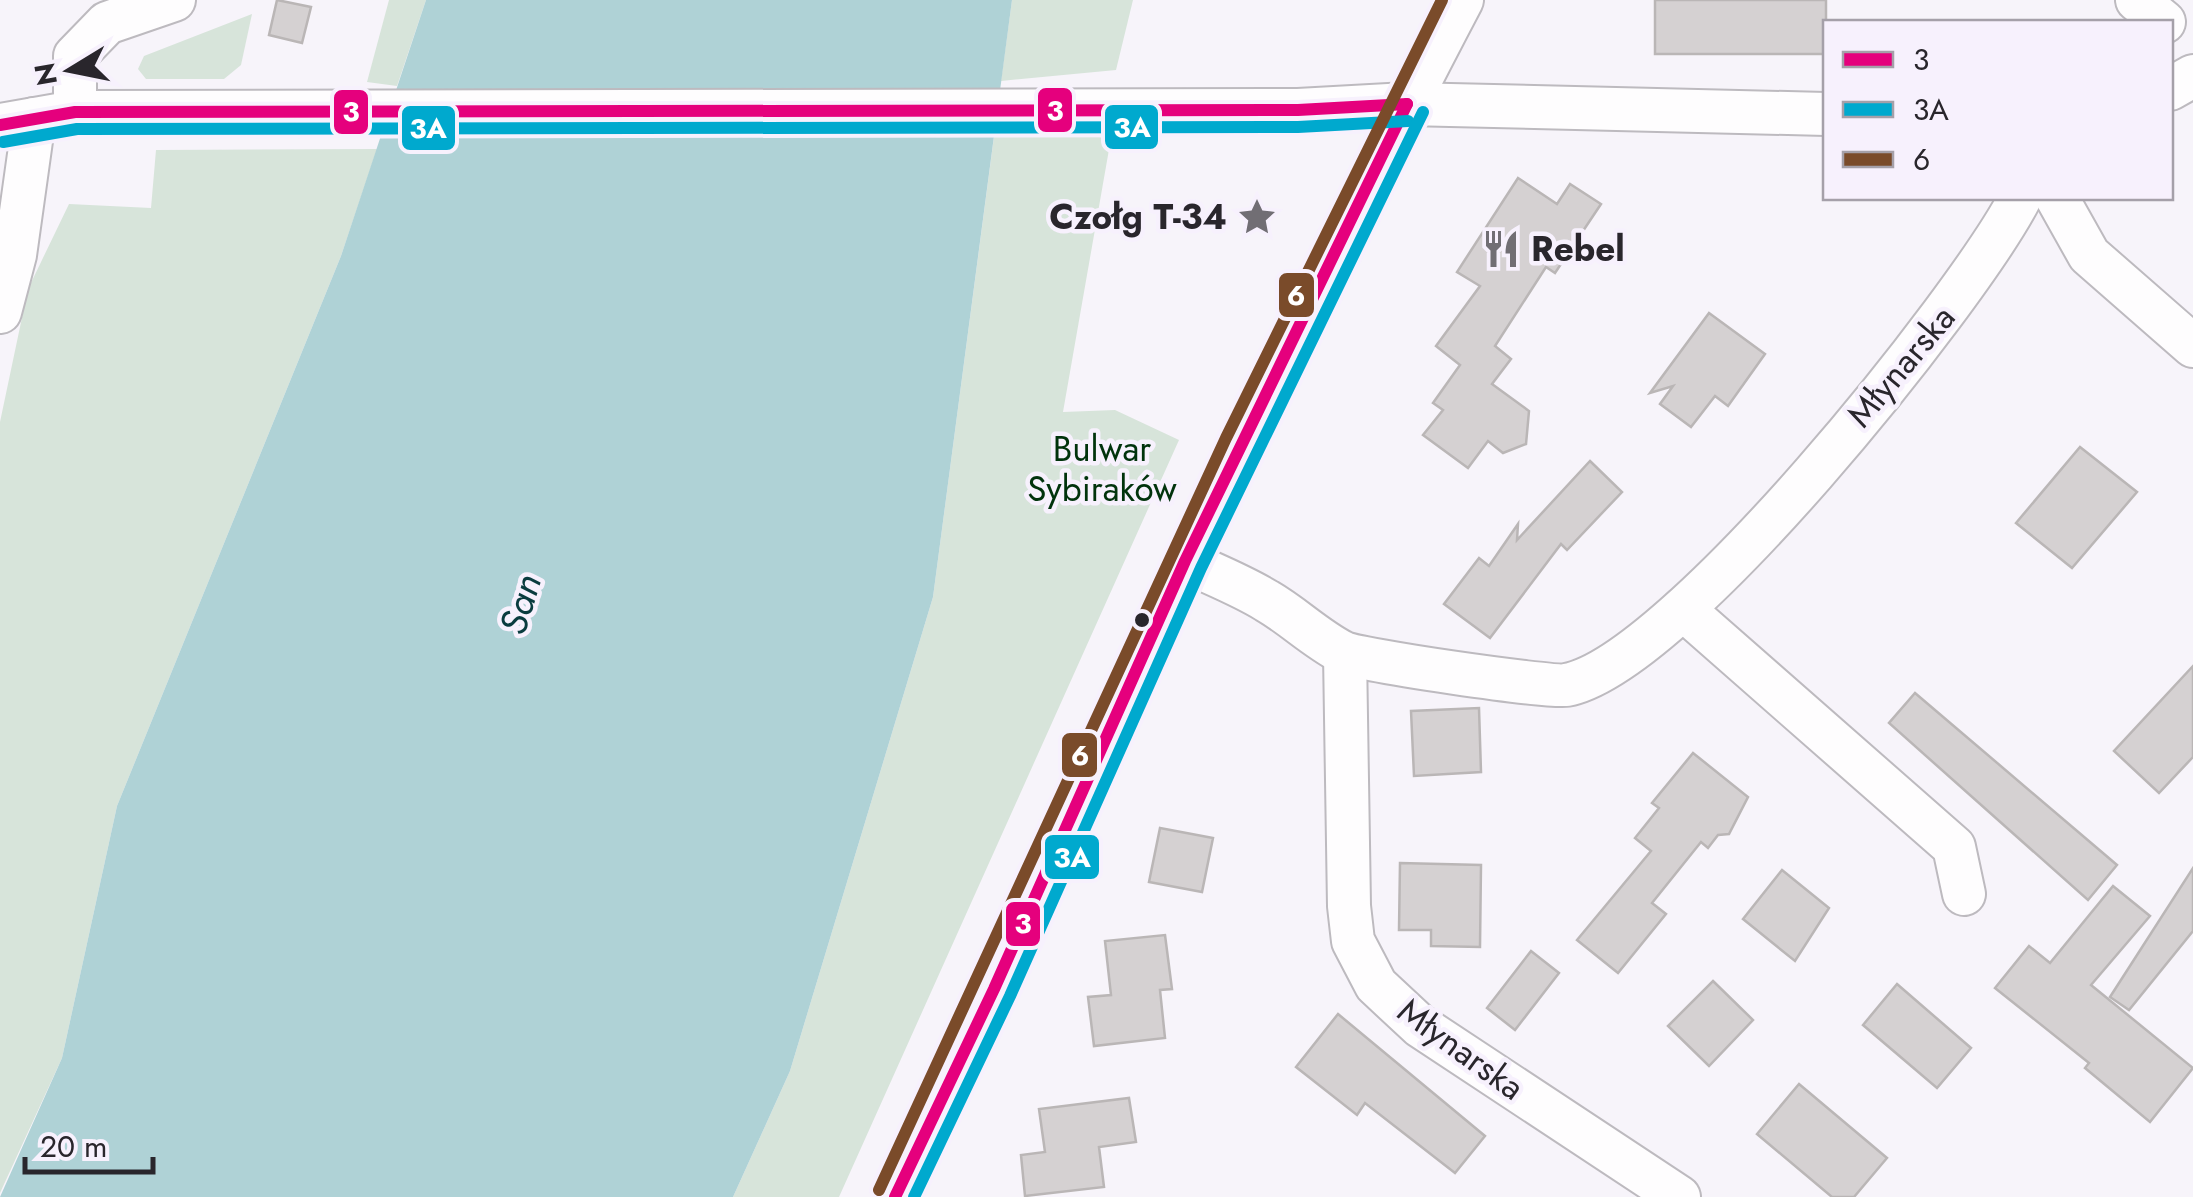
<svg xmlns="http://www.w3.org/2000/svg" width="2193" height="1197" font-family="Jost,sans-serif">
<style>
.green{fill:#d7e4da}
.water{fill:#afd2d6}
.building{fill:#d5d1d2;stroke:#bab6b6;stroke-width:2.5}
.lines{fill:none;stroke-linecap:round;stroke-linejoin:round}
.minor-casing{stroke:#bdbabf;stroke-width:46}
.minor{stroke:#fefdfe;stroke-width:42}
.bus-1-casing{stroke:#f7f1fd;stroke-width:20}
.bus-2-casing{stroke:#f7f1fd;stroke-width:20}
.bus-3-casing{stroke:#f7f1fd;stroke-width:20}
.bus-1{stroke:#e5007d;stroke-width:12}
.bus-2{stroke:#00a9ce;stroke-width:12}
.bus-3{stroke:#7a4b2a;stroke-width:12}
.bus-dot{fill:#29262c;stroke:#f7f1fd;stroke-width:4}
.labels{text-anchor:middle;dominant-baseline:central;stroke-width:9;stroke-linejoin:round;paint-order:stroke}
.poi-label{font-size:35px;font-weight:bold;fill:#29262c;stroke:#f7f1fd;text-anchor:end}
.street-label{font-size:35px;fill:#29262c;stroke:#f7f1fd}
.park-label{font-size:35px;fill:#01330c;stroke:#f7f1fd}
.water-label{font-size:38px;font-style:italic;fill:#0a3c3f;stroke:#f7f1fd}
.line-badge{stroke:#f7f1fd;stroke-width:4}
.badge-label{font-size:28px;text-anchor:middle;font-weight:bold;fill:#fff}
</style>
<rect width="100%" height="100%" fill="#f7f4fa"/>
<g class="green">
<path d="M389,0H426L397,86L367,82Z"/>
<path d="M1012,0H1133L1116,70L1001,81Z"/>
<path d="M252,14L241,65L224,79H146L138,69L144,56Z"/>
<path d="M995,129L1111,138L1063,412L1115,410L1179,440L839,1197H733L790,1071L933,597Z"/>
<path d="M377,149L341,256L117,806L62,1058L0,1193V422L28,289L69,204L151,208L156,150Z"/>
</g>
<path class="water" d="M426,0H1012L933,597L790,1071L733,1197H0L62,1058L117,806L341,256Z"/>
<g class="building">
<path d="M277,0L311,7L302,43L269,35Z"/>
<rect x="1655" y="0" width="171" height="54"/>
<path d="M1518,178L1557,204L1570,184L1601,204L1555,273L1546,267L1495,346L1511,359L1492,384L1529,411L1526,444L1503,453L1488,441L1468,468L1423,435L1443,410L1433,403L1460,365L1436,346L1480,286L1457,272Z"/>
<path d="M1709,313L1765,354L1728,406L1715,396L1691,427L1660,404L1673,386L1650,393Z"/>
<path d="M2080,447L2137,492L2072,568L2016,523Z"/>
<path d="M1590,461L1622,492L1567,550L1561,544L1490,638L1444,604L1479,558L1489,566L1518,524L1517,540Z"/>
<path d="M2193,666V757L2159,793L2114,751Z"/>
<path d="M1915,693L2117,865L2088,900L1889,723Z"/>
<path d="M1479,708L1481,772L1414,776L1411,711Z"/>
<path d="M1693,753L1748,797L1729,834L1718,835L1708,848L1701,842L1652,903L1666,914L1618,973L1577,940L1651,851L1635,838L1659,808L1652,803Z"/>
<path d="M1160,828L1213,838L1202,892L1149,882Z"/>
<path d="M1400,863L1481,865L1480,947L1431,946V930H1399Z"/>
<path d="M2193,868V931L2129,1010L2110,997Z"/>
<path d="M1782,870L1829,908L1795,961L1743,919Z"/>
<path d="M2113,886L2150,916L2091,985L2193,1068L2150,1122L2085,1068L2089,1063L1995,988L2029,946L2050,963Z"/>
<path d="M1165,935L1172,989L1160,990L1165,1038L1094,1046L1088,997L1111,995L1105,941Z"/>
<path d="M1531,951L1559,973L1515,1030L1487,1008Z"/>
<path d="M1713,981L1753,1020L1709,1066L1668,1026Z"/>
<path d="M1897,984L1971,1048L1937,1088L1863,1025Z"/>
<path d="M1338,1014L1485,1136L1455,1173L1365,1103L1357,1115L1296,1067Z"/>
<path d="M1799,1084L1887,1158L1854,1197H1832L1757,1134Z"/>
<path d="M1129,1098L1136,1142L1099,1147L1104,1187L1025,1196L1021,1155L1045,1152L1039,1109Z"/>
</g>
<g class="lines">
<g class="minor-casing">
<g id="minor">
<path d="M2137,0L2164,22"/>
<path d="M2170,89L2193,76"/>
<path d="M75,112V56L107,23L174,0"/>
<path d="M0,125L75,112L1298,110L1407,104L1826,114"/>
<path d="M2057,198L2089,255L2193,346"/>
<path d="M0,312L15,255L34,119"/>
<path d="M1185,561C1212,574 1241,585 1267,601C1293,616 1315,638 1342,652C1356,660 1550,688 1566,685C1675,666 1966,302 2020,198"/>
<path d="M1683,609L1954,847L1964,894"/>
<path d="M1345,654L1349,906L1353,941L1376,985L1420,1026L1679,1197"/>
<path d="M895,1197C1084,798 1256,391 1462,0"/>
</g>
</g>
<use href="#minor" class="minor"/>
<g class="bus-1-casing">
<g id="bus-1">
<path d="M0,125L75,112L1298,110L1407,104"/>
<path d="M895,1197L994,989L1185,561L1407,104"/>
</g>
</g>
<g class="bus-2-casing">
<g id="bus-2">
<path d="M3,142L77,129L1298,127L1408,121"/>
<path d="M914,1197L1010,996L1201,568L1423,112"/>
</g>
</g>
<g class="bus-3-casing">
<path id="bus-3" d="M879,1190L1226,438L1442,0"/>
</g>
<use href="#bus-1" class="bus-1"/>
<use href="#bus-2" class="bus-2"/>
<use href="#bus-3" class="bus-3"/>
</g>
<defs>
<g id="sight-bare" transform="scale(3)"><path d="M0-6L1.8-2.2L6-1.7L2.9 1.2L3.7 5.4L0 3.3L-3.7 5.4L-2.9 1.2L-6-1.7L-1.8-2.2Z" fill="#716e74" stroke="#f7f1fd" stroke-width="2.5" paint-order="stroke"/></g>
<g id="restaurant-bare" transform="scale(3)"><path d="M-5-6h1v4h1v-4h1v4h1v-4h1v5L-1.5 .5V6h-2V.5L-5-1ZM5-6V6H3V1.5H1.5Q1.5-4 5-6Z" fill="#716e74" stroke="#f7f1fd" stroke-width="2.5" paint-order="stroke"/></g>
</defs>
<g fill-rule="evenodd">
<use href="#sight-bare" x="1257" y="217"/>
<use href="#restaurant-bare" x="1501" y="249"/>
</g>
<circle class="bus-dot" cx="1142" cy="620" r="9"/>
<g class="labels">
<g class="poi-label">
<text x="1227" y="217">Czołg T-34</text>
<text x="1531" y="249" text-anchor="start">Rebel</text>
</g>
<g class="street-label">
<text transform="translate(1901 366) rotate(-50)">Młynarska</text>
<text transform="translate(1461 1049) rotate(36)">Młynarska</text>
</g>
<g class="park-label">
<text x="1102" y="449">Bulwar<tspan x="1102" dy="40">Sybiraków</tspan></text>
</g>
<g class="water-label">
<text transform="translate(520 604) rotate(-73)">San</text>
</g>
</g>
<g class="line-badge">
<rect x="1036" y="86" width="38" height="48" rx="10" fill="#e5007d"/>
<rect x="332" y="88" width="38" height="48" rx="10" fill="#e5007d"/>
<rect x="1103" y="103" width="57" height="48" rx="10" fill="#00a9ce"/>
<rect x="400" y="104" width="57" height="48" rx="10" fill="#00a9ce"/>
<rect x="1277" y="271" width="39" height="48" rx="10" fill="#7a4b2a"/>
<rect x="1060" y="731" width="39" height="48" rx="10" fill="#7a4b2a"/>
<rect x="1043" y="833" width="58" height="48" rx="10" fill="#00a9ce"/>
<rect x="1004" y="900" width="38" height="48" rx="10" fill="#e5007d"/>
</g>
<g class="badge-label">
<text x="1055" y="120">3</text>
<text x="351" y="121">3</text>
<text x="1132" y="137">3A</text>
<text x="428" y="138">3A</text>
<text x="1296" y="305">6</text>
<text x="1080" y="765">6</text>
<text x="1072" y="867">3A</text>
<text x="1023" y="933">3</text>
</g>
<rect x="1823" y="20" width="350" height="180" fill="#f7f1fd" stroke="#a5a0a9" stroke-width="2.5"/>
<rect x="1843" y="52" width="50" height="15" fill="#e5007d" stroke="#a5a0a9" stroke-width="2.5"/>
<text x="1913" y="70" font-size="30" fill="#29262c">3</text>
<rect x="1843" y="102" width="50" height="15" fill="#00a9ce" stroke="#a5a0a9" stroke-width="2.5"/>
<text x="1913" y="120" font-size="30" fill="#29262c">3A</text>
<rect x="1843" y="152" width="50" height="15" fill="#7a4b2a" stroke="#a5a0a9" stroke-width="2.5"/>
<text x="1913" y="170" font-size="30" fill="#29262c">6</text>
<g transform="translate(70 70) rotate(260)" stroke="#f7f1fd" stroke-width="8" paint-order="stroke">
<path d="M0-8L18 38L0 25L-18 38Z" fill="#29262c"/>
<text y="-15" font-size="28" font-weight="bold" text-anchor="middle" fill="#29262c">N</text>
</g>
<path d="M25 1157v15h128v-15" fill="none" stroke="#29262c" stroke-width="5"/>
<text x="40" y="1157" font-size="30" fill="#29262c" stroke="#f7f1fd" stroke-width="8" paint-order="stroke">20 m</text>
</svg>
